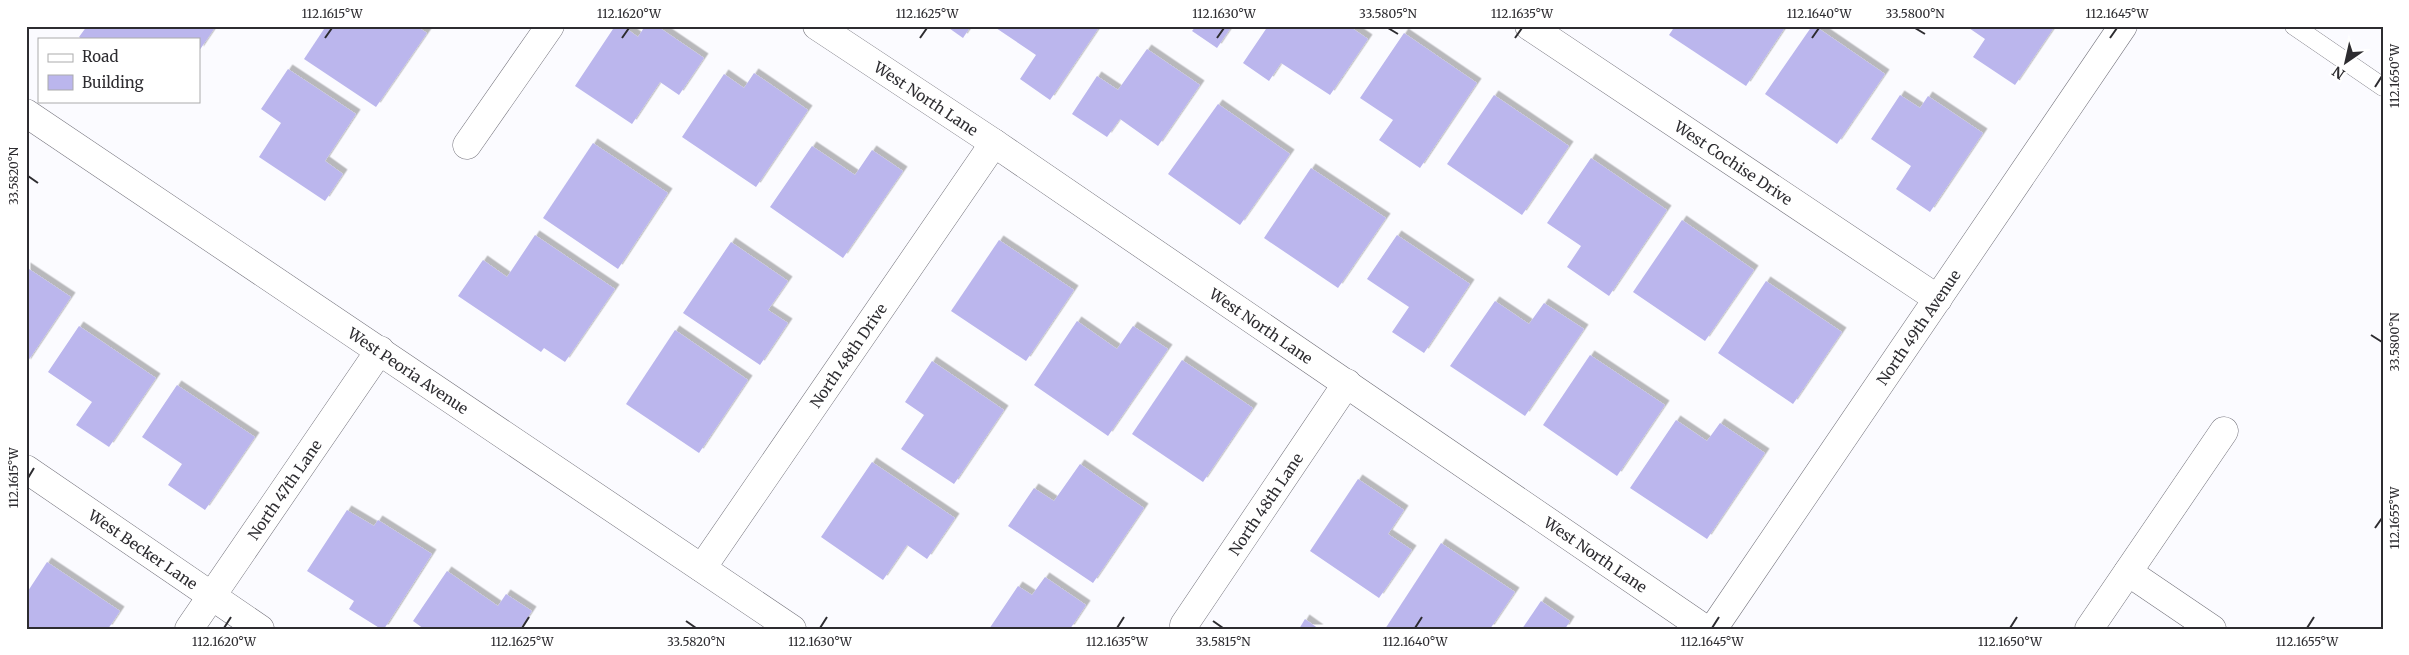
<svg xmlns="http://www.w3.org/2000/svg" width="2409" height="655" font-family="Merriweather,serif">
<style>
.building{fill:#bbb6ed;filter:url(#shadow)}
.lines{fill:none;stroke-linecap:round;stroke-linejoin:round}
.lane-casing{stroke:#74737c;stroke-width:19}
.street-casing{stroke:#74737c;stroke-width:29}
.secondary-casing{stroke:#74737c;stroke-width:29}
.lane{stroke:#fff;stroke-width:18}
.street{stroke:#fff;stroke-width:28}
.secondary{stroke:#fff;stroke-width:28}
.ticks{fill:none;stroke:#2d2c30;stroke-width:2}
.labels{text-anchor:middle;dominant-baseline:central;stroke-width:4;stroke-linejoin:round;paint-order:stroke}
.street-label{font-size:15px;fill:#2d2c30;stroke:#fff}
.neatline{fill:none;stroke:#2d2c30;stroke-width:2}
.ticks-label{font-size:12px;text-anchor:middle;fill:#2d2c30}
</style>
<defs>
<filter id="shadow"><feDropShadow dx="4.5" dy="-4.5" stdDeviation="0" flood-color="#0004"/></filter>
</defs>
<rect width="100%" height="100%" fill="#fbfbff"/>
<g class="building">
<path d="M87,26H216L199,51V39H82L79,37Z"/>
<path d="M326,26H416L427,33L376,107L304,59Z"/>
<path d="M615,26H623L638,37L645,26H657L704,58L679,95L660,82L632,124L575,86Z"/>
<path d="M946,26H971L963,38Z"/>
<path d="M993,26H1100L1050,100L1020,79L1036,55Z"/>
<path d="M1196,26H1232L1217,48L1192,31Z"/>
<path d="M1268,26H1349L1368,39L1330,95L1281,63L1269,81L1243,63Z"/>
<path d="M1675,26H1786L1746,86L1669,35Z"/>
<path d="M1812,26H1815L1885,74L1837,144L1765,94Z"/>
<path d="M1966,26H2055L2015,85L1973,57L1985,39Z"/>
<path d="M1404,33L1477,83L1420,168L1379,140L1393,120L1360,98Z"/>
<path d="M1147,49L1200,85L1158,146L1120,119L1107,137L1072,114L1097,76L1118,90Z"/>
<path d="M288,69L356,114L325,161L343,174L325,201L259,157L281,123L261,109Z"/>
<path d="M754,73L808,110L756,187L682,137L724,74L744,88Z"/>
<path d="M1494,95L1569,146L1522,215L1447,164Z"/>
<path d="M1900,95L1920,108L1928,96L1983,133L1930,212L1896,189L1911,166L1871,139Z"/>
<path d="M1218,104L1290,154L1240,225L1168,174Z"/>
<path d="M593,143L668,193L618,269L543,218Z"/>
<path d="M812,146L855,175L872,150L903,171L843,258L770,207Z"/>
<path d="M1591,158L1667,210L1609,296L1567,267L1581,246L1547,223Z"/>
<path d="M1311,168L1386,218L1338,288L1264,238Z"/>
<path d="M1682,220L1754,270L1705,341L1633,292Z"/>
<path d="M535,235L615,289L565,362L544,348L541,352L458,296L483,260L507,277Z"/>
<path d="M1397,235L1470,284L1424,353L1392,332L1409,307L1367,279Z"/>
<path d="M999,240L1074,290L1026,361L951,311Z"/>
<path d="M731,242L788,281L768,310L788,323L760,365L683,313Z"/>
<path d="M26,267L71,297L26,364Z"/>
<path d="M1766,281L1842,332L1793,404L1718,353Z"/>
<path d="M1495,301L1529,324L1544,303L1584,329L1525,416L1450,366Z"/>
<path d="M1077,321L1117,349L1133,326L1168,349L1108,436L1034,385Z"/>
<path d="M79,326L156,378L109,447L76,425L92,402L48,372Z"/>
<path d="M675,330L748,380L699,453L626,404Z"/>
<path d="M1590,355L1665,405L1617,476L1543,425Z"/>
<path d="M1182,360L1253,408L1203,482L1132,434Z"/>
<path d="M932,361L1004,410L954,484L901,449L924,415L905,402Z"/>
<path d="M177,385L255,437L205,510L168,485L182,464L142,437Z"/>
<path d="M1676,420L1707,441L1720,423L1765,453L1707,539L1630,488Z"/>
<path d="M872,462L955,518L927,559L907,545L883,580L821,537Z"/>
<path d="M1080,464L1144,508L1093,583L1008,526L1034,488L1054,501Z"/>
<path d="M1358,479L1404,510L1388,534L1412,550L1379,598L1310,551Z"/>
<path d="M347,510L374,526L378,520L432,554L384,629H381L349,609L354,601L307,571Z"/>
<path d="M1441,543L1515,592L1490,629H1385Z"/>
<path d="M47,562L120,611L108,629H26V594Z"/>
<path d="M447,571L498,606L506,594L532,611L520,629H424L413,621Z"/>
<path d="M1045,577L1086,605L1070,629H989L1018,586L1032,595Z"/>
<path d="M1541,601L1570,621L1565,629H1522Z"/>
<path d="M1305,619L1319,629H1299Z"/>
</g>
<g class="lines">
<g class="lane-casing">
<path id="lane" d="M2294,26L2383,87"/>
</g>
<g class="street-casing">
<g id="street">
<path id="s1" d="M817,26L994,143L1705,629"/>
<path id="s2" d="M1529,26L1938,299"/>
<path d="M467,145L550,26"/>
<path id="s3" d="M26,469L260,629"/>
<path id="s4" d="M702,568L994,143"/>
<path d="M2128,572L2212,629"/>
<path id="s5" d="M1184,625L1347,383"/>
<path id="s6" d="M189,629L380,350"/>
<path id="s7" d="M1713,629L2123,26"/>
<path d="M2089,629L2224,431"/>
</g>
</g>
<g class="secondary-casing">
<g id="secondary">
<path id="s8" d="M26,113L792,629"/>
</g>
</g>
<use href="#lane" class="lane"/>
<use href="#street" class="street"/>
<use href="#secondary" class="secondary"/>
</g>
<path class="ticks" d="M1388,28L1398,34M1915,28L1925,34M325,38L332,28M622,38L629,28M920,38L927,28M1217,38L1224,28M1515,38L1522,28M1812,38L1819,28M2110,38L2117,28M2375,87L2382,76M28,176L38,183M2371,335L2382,342M28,478L34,468M2375,528L2382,518M686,621L696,628M1213,621L1223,628M224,628L231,617M522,628L529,617M820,628L827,617M1117,628L1124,617M1415,628L1422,617M1712,628L1719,617M2010,628L2017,617M2307,628L2314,617"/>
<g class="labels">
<g class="street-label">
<text stroke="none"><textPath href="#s1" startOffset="131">West North Lane</textPath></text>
<text stroke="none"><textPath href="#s2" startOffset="246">West Cochise Drive</textPath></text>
<text stroke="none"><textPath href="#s1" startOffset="536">West North Lane</textPath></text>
<text stroke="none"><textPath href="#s7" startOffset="365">North 49th Avenue</textPath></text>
<text stroke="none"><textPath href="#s4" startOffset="258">North 48th Drive</textPath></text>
<text stroke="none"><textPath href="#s8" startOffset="461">West Peoria Avenue</textPath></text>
<text stroke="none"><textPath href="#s6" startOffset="169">North 47th Lane</textPath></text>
<text stroke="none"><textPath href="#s5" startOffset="146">North 48th Lane</textPath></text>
<text stroke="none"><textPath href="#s3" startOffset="142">West Becker Lane</textPath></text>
<text stroke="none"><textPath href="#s1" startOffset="941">West North Lane</textPath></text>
</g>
</g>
<rect width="2409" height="655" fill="none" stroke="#ffffff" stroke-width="55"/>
<rect x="38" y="38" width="162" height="65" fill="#ffffff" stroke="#ababac"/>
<rect x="48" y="54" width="25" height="8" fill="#ffffff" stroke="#ababac"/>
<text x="82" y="62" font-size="15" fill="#2d2c30">Road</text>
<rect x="48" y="75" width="25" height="15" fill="#bbb6ed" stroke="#ababac"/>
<text x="82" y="88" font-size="15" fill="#2d2c30">Building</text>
<g transform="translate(2346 62) rotate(214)" stroke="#ffffff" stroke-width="4" paint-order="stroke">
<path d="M0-4L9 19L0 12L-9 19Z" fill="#2d2c30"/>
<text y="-8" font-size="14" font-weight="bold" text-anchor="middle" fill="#2d2c30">N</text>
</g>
<rect x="28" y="28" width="2354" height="600" class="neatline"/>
<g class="ticks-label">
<text x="332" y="18">112.1615°W</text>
<text x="629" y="18">112.1620°W</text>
<text x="927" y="18">112.1625°W</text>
<text x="1224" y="18">112.1630°W</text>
<text x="1388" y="18">33.5805°N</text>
<text x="1522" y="18">112.1635°W</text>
<text x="1819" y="18">112.1640°W</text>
<text x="1915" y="18">33.5800°N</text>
<text x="2117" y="18">112.1645°W</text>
<text transform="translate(2395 76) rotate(-90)" y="4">112.1650°W</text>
<text transform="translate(14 176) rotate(-90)" y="4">33.5820°N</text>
<text transform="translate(2395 342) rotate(-90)" y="4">33.5800°N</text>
<text transform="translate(14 478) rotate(-90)" y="4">112.1615°W</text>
<text transform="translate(2395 518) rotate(-90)" y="4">112.1655°W</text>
<text x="224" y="646">112.1620°W</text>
<text x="522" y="646">112.1625°W</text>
<text x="696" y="646">33.5820°N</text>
<text x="820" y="646">112.1630°W</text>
<text x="1117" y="646">112.1635°W</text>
<text x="1223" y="646">33.5815°N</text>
<text x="1415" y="646">112.1640°W</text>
<text x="1712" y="646">112.1645°W</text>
<text x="2010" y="646">112.1650°W</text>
<text x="2307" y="646">112.1655°W</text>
</g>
</svg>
